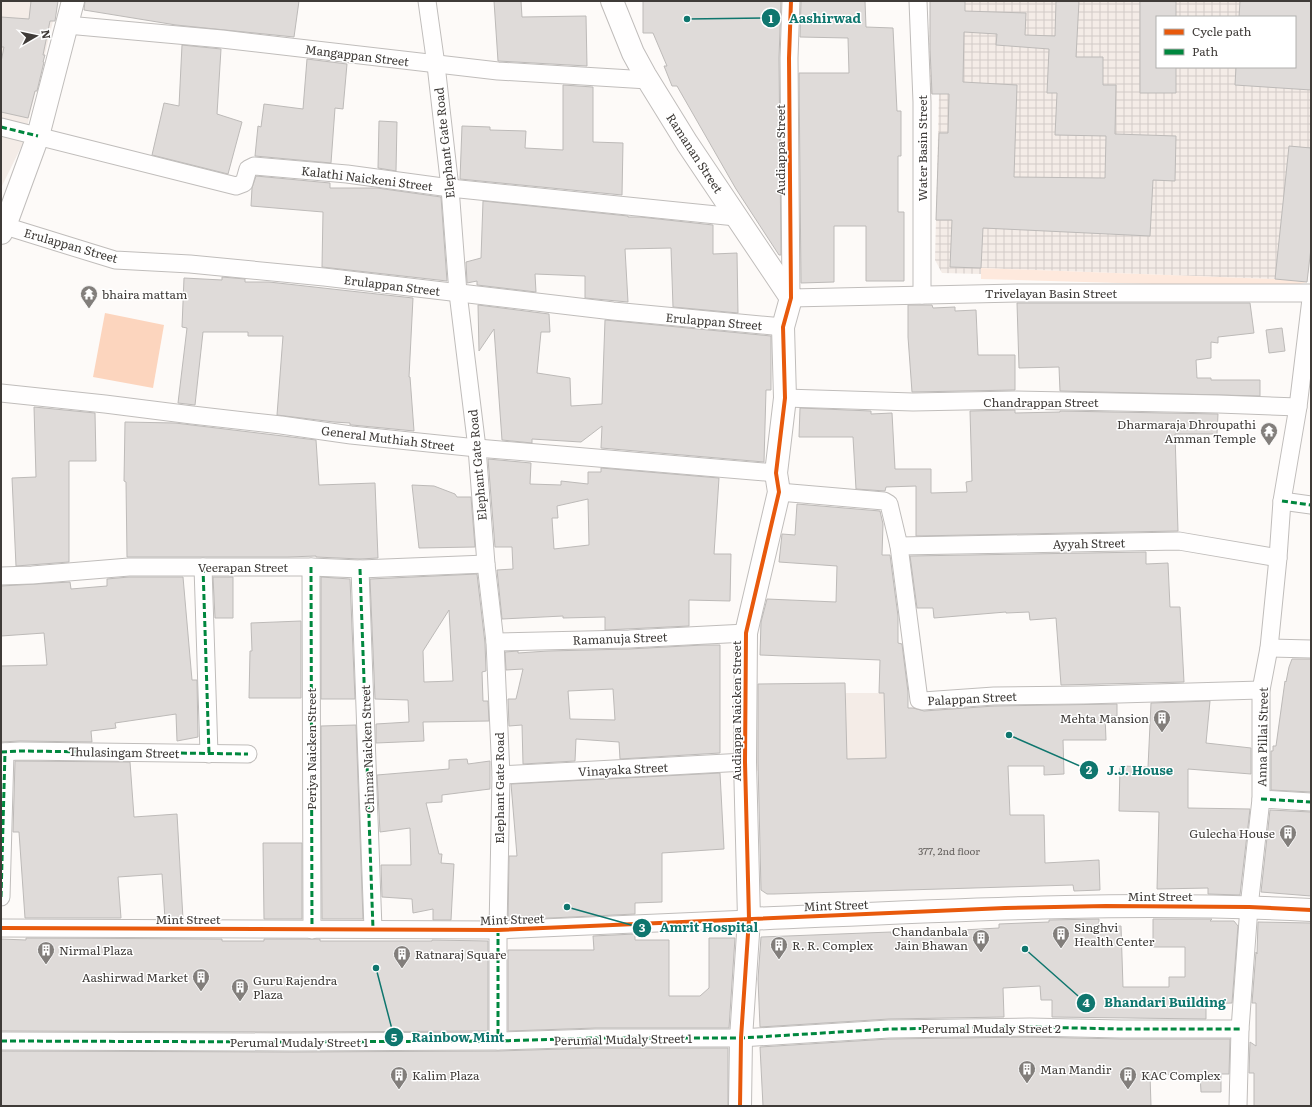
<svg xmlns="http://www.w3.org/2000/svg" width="1312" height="1107" font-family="Literata,serif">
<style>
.built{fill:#f4ece7}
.industrial{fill:url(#industrial-grid);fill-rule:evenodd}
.garden{fill:#fee9dd}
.water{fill:#fcd5be}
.building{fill:#dfdbd9;stroke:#bdbab8;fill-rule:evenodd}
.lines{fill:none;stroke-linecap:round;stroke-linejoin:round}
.street-casing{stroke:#c0bdbb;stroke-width:19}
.secondary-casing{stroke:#c0bdbb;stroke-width:24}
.street{stroke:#fffefe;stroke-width:17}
.secondary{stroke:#fffefe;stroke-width:22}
.quiet{stroke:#00873e;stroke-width:3;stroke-dasharray:6 3;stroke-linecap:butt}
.cycleway-casing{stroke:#fff;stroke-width:6}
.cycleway{stroke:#e8590c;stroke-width:4}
.labels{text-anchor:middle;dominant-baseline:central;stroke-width:3;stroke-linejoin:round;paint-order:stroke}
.number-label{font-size:10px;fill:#676360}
.street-label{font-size:12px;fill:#3f3b38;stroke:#fff}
.poi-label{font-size:12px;fill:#3f3b38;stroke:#fff;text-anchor:start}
.leader{fill:none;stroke:#0f766e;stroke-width:1.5}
.callout-dot{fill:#0f766e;stroke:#fff;stroke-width:1.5}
.mark-label{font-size:12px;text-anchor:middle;font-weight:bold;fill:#fff}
.callout-label{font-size:13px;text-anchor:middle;font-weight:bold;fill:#0f766e;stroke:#fff;stroke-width:3;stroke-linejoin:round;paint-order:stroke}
</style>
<defs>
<pattern id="industrial-grid" width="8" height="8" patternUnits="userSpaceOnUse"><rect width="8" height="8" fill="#f4ece7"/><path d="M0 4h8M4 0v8" fill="none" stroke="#d2cbc7"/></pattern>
</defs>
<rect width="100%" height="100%" fill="#fdfaf8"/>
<g class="built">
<path d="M1,1H58L23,143L1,188Z"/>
<path d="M846,693H908V716L928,763L755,771V730L846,729Z"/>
</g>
<path class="industrial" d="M930,1H1311V248L1307,282L1275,279L981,268V274L942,273L935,260L939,94H929ZM1157,17H1295V67H1157Z"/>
<path class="garden" d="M981,268L1275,279L1307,282L1286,288L981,279Z"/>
<path class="water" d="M105,313L164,325L153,388L93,377Z"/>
<g class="building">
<path d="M31,1H58L55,21H50L43,55H45L43,62H44L37,91H35L28,118L1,112V62L4,47H1V17L29,19Z"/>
<path d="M85,1H299L294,37L176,25L84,10Z"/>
<path d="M494,1H521L522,17L586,16L587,66L498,61Z"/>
<path d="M643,1H781L779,58L781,255H779L736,189L677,86H672L664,66H667L653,33H643Z"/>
<path d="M801,1H865L866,27L893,28L897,111H901V156H898V212H904V281H866V226H834V282L801,283L799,73H849L848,38L800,37Z"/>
<path d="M930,1H965V11L1026,13L1025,35L1055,36L1056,1H1079L1076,57H1103V85H1116L1115,134L1176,136L1175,181L1153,180L1150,236L983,228L981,268L950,267L952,220H936L939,133H948L949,94H932L930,49ZM964,32L997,34L996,45L1049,49L1047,93H1057L1055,135L1106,136L1105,178L1014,177L1017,85L963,82Z"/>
<path d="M1140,1H1176V17H1157V67H1176V93H1140Z"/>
<path d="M1240,1H1311V90L1235,85L1236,67H1295V17H1239Z"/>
<path d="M182,45L221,49L217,114L242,122L228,174L152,155L164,103L179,106Z"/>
<path d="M307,59L347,64L343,109L335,108L331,163L255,156L258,126L261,127L264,104L303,109Z"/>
<path d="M563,85L593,87V142L623,143L622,195L460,179L462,126L490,127V130L526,131L525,148L563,150Z"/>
<path d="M379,121L397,122L396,171L378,168Z"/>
<path d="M1289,146L1311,148V248L1307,282L1275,279Z"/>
<path d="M256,176L330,183V188H377L441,197L447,281L322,267L323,212L251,206L252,188Z"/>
<path d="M483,201L628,216V217H640L713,225V254L737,253L738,313L673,307L671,248L625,249L628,302L585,298V276L535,274L536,292L477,285V281L467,283L466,262L481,258Z"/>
<path d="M222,277L245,279V282H269L413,298L409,377H410L414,431L352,425H350V423L334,422L277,415L283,336H248V332H203L195,405L178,403L187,328L182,327L184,278L222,280Z"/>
<path d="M1017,303H1250L1254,333L1218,337V343L1211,342V358L1196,360L1197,378H1211V380H1260V396L1060,391L1059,367L1019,368Z"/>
<path d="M478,305L549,314L550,332H541L537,373L570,378L571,406L602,404L605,320L771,336V390H766L764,462L601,448L602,426L581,442L532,439V443L502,440L494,329L479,351Z"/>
<path d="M908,305H932L933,308L955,307V311L976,310L978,355H1015V390L912,392L908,337Z"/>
<path d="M1282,328L1285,351L1269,353L1266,330Z"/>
<path d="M34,407L95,413L96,461H69V562L16,566L12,478L36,477Z"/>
<path d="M800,408L871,411V414L892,413L895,469H931V493L967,492L966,482L972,481L970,411L1015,410V413L1060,412V411L1218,414L1217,434H1175L1178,531L916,536V486L886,487L885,491L856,489L853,437H799Z"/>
<path d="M125,422L175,423L316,440L319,485L375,483L378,558L360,559L316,557V556L288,557H127L126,482L124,481Z"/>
<path d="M488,459L531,463L530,484L561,485V481L588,484V472H601V468L719,478L714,554H731L730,601L689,600V626L605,630V617L563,618V616L502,619L497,570L513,569L512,547H495ZM588,499L589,545L554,549L552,518H558L557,506Z"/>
<path d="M412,485L434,486L455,494L457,497H471L475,547L419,548Z"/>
<path d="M797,504L880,511L883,524L882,555H890L898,616V643L902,644L908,692V708H913L924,711L994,706L1117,704V716L1105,715L1106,740H1063L1064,774L1044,775V766H1008L1010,815H1044L1045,863L1099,860L1100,890L1074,891L1073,885L774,894H767L761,890L758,762V684L845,683L847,759L886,758L884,693H879L880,660L760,655L761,622L767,599L836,602L837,566L779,562L782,534L795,535Z"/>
<path d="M1146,552V564L1168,563L1170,607H1180L1184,682L1061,685L1056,618L1030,620L1029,612L1006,613V612L934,618L933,608H917L910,556Z"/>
<path d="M477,574L485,643L486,671L482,672L483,701H488L489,721L423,722L424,741L376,743V724L409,722L408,700L375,699L370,579ZM449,610L453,681L424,682L423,651Z"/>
<path d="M129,577H183L192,680H197L198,737L177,741L176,714L115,723L116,728L91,731L92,742L20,741L1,742V666L47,665L44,633L1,636V586L70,582L71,589L107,586V579Z"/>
<path d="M213,577H233V618H215Z"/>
<path d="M321,577L350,579L355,699H321Z"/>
<path d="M301,621V698H249L250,651H252L251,623Z"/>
<path d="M703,645H720V753L620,759L619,742L576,739L575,761L523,764L522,725L509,726L508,699H516L523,669L506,670L505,652L518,651V653L548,651L629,649ZM613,689L615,720L570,719L568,691Z"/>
<path d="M1292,659H1311V792L1271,790V751H1273V746H1276L1285,681L1286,682L1289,667Z"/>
<path d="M1210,701L1206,743L1251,748V774L1188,769V808L1250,809L1240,895L1208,894V888L1157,889L1159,812L1119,811L1120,766L1148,767L1151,703Z"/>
<path d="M356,725L363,919H322L321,726Z"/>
<path d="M467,759L468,764L490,761V789L442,795V802L426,803L439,854H442L441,863L454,864L451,920H433V909L413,913L412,899L382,897L381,865H411L410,828L380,832L377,775L449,769V760Z"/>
<path d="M15,761L130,762L134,817L177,814L183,919H165L162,874L118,877L121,918H25L19,832H13Z"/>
<path d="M720,773L724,849L662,853V902L635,903V914L508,920L509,856H517L511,784Z"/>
<path d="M1270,810L1311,812V896L1261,892Z"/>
<path d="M263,843H302V919H264Z"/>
<path d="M1099,919V927L1121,926L1123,987H1169V977H1185V947H1153V919H1212L1210,921H1234L1238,926L1232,1003L1206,1004V1019L1052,1017V1000H1041L1040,986L1003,988L1004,1017L889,1019L760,1027L758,979L761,937L891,932V934L926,932L999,928V924L1049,922V920Z"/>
<path d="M1258,922L1311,923V1106H1254V1073H1249L1250,1042L1256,1046V1003H1252L1256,952L1257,954Z"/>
<path d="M635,934V940H669V996H700L709,988V938H735L729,1028H596L508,1031V950H594L593,936Z"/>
<path d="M26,938L222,939V941H264V939H320V941H432V940L488,941V1031L292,1032L1,1031V939L26,940Z"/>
<path d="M1030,1037L1121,1039H1230L1229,1074H1221V1092H1201L1200,1074L1150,1075L1151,1106H763L760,1047L889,1039Z"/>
<path d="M596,1048H728V1106H1V1051L292,1052L498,1051Z"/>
</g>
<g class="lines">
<g class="street-casing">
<g id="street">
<path d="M427,1L436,65L450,188L458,293L477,448L486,564L495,642L501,775L498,930V1041"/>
<path d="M791,1L789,58L791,298L1017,293H1311"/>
<path d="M918,1L922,102V295"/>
<path d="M67,25L222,39L498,71L648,80"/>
<path d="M1,127L236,186L244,183L248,169L254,166L347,174L450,188L736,217"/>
<path d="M5,226L115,260L190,264L324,277L613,311L783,327"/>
<path d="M1,393L105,404L192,415L281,425L351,435L477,448L776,473"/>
<path d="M785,398L913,402L1015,400L1218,404L1298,407"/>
<path d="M779,492L884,501L889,504L899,546L919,700L923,701L994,696L1084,695L1261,690"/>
<path d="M1282,501L1311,505"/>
<path d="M899,546L1179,541L1278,558"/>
<path d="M203,567L209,754"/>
<path d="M311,567L312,930"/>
<path d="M360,569L373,929"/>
<path d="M1,576L32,575L129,567H311L360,569L486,564"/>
<path d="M495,642L629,639L746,633"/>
<path d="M1269,648L1311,649"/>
<path d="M1,752L20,751L248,754"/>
<path d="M501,775L745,762"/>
<path d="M1261,799L1311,802"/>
<path d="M1,897L5,752"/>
<path d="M1,928L498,930L749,919"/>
<path d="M1,1041L292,1042L498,1041L596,1038H741L889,1029L1030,1027L1121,1029H1240"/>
<path d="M1238,1106L1240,1029L1249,907L1261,799V690L1269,648L1278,558L1282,501L1298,407L1311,299"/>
</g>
</g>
<g class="secondary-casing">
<g id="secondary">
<path d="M612,1L633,53L645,75L687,143L791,298L783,327L785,398L776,473L779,492L746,633L745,762L749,919L741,1038L740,1106"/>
<path d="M1,233L5,226L38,136L73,1"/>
<path d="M749,919C937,911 1124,900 1311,910"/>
</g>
</g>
<use href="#street" class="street"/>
<use href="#secondary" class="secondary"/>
<g class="quiet">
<path d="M1,127L38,136"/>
<path d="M1282,501L1311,505"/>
<path d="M203,567L209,754"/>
<path d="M311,567L312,930"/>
<path d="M360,569L373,929"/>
<path d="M1,752L20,751L248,754"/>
<path d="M1261,799L1311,802"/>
<path d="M1,897L5,752"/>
<path d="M498,930V1041"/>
<path d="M1,1041L292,1042L498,1041L596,1038H741L889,1029L1030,1027L1121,1029H1240"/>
</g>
<g class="cycleway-casing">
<g id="cycleway">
<path d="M1,928L498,930L1005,908L1106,906L1249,907L1311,910"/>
<path d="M740,1106L741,1038L749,919L745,762L746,633L779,492L776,473L785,398L783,327L791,298L789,58L791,1"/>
</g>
</g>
<use href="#cycleway" class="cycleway"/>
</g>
<defs>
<g id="temple-pin" transform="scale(0.9)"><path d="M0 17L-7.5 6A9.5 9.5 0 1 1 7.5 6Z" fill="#827e7b" stroke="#fff"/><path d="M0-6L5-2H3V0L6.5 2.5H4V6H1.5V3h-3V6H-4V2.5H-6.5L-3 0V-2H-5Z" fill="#fff"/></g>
<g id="building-pin" transform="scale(0.9)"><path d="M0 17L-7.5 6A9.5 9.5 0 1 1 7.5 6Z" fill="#827e7b" stroke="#fff"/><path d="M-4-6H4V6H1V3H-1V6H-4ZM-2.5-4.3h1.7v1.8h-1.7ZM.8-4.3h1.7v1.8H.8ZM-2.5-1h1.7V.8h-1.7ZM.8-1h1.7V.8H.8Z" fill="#fff"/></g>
</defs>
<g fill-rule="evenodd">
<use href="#temple-pin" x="89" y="294"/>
<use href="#temple-pin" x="1269" y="431"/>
<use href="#building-pin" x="1162" y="718"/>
<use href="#building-pin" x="1288" y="833"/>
<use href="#building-pin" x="1061" y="934"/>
<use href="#building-pin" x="981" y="938"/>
<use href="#building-pin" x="779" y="945"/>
<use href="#building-pin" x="46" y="950"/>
<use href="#building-pin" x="402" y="954"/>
<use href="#building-pin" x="201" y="977"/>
<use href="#building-pin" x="240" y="987"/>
<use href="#building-pin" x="1027" y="1069"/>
<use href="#building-pin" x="399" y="1075"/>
<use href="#building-pin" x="1128" y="1075"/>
</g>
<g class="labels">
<g class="number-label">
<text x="949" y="850">377, 2nd floor</text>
</g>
<g class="street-label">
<text transform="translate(357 55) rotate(7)">Mangappan Street</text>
<text transform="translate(444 143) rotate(-96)">Elephant Gate Road</text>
<text transform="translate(922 148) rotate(-90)">Water Basin Street</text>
<text transform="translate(780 150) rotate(-90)">Audiappa Street</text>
<text transform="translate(695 153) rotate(57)">Ramanan Street</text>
<text transform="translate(367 178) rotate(7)">Kalathi Naickeni Street</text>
<text transform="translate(71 245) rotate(16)">Erulappan Street</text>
<text transform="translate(392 285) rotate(7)">Erulappan Street</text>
<text x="1051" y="293">Trivelayan Basin Street</text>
<text transform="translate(714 321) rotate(5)">Erulappan Street</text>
<text x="1041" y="402">Chandrappan Street</text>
<text transform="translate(388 438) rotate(7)">General Muthiah Street</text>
<text transform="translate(477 465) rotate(-95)">Elephant Gate Road</text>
<text transform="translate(1089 543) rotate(-1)">Ayyah Street</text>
<text x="243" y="567">Veerapan Street</text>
<text transform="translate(620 638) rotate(-2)">Ramanuja Street</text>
<text transform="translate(972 698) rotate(-3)">Palappan Street</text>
<text transform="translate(736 711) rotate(-90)">Audiappa Naicken Street</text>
<text transform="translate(1262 737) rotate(-89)">Anna Pillai Street</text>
<text transform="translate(311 749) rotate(-90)">Periya Naicken Street</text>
<text transform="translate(367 749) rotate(-92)">Chinna Naicken Street</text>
<text transform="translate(124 752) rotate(1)">Thulasingam Street</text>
<text transform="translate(623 769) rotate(-3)">Vinayaka Street</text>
<text transform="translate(499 788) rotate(-90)">Elephant Gate Road</text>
<text x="1160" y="896">Mint Street</text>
<text transform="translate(836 905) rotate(-2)">Mint Street</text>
<text x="188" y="919">Mint Street</text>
<text transform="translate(512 919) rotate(-2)">Mint Street</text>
<text x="991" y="1028">Perumal Mudaly Street 2</text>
<text transform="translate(623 1039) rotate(-1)">Perumal Mudaly Street 1</text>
<text x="299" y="1042">Perumal Mudaly Street 1</text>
</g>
<g class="poi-label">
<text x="102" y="294">bhaira mattam</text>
<text x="1256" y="424" text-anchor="end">Dharmaraja Dhroupathi<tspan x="1256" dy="14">Amman Temple</tspan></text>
<text x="1149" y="718" text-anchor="end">Mehta Mansion</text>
<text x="1275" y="833" text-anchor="end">Gulecha House</text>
<text x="1074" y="927">Singhvi<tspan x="1074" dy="14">Health Center</tspan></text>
<text x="968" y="931" text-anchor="end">Chandanbala<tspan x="968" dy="14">Jain Bhawan</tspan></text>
<text x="792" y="945">R. R. Complex</text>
<text x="59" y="950">Nirmal Plaza</text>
<text x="415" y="954">Ratnaraj Square</text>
<text x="188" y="977" text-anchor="end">Aashirwad Market</text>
<text x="253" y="980">Guru Rajendra<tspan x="253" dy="14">Plaza</tspan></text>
<text x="1040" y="1069">Man Mandir</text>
<text x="412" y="1075">Kalim Plaza</text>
<text x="1141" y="1075">KAC Complex</text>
</g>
</g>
<path class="leader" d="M687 19L771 18M1009 735L1089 770M567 907L642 928M1025 949L1086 1003M376 968L394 1037"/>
<g class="callout-dot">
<circle cx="687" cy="19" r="4"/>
<circle cx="1009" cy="735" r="4"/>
<circle cx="567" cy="907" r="4"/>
<circle cx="1025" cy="949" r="4"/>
<circle cx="376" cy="968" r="4"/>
<circle cx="771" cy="18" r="10"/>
<circle cx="1089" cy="770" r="10"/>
<circle cx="642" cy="928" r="10"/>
<circle cx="1086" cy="1003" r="10"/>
<circle cx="394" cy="1037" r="10"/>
</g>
<g class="mark-label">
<text x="771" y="23">1</text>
<text x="1089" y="774">2</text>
<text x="642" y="932">3</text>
<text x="1086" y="1007">4</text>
<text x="394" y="1042">5</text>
</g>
<g class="callout-label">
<text x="825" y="23">Aashirwad</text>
<text x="1140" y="775">J.J. House</text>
<text x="709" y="932">Amrit Hospital</text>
<text x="1165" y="1007">Bhandari Building</text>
<text x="458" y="1042">Rainbow Mint</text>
</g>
<rect width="1312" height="1107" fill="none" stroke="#3f3b38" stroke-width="4"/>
<rect x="1156" y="16" width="140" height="52" fill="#ffffff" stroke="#b2b1af"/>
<rect x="1164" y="29" width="20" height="6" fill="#e8590c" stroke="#b2b1af"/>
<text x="1192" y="36" font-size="12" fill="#3f3b38">Cycle path</text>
<rect x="1164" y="49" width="20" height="6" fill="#00873e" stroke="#b2b1af"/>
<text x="1192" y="56" font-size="12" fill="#3f3b38">Path</text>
<g transform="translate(36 36) rotate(81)" stroke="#ffffff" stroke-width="3" paint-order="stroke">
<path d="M0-3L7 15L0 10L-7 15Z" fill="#3f3b38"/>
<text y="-6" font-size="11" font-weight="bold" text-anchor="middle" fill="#3f3b38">N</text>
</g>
</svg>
